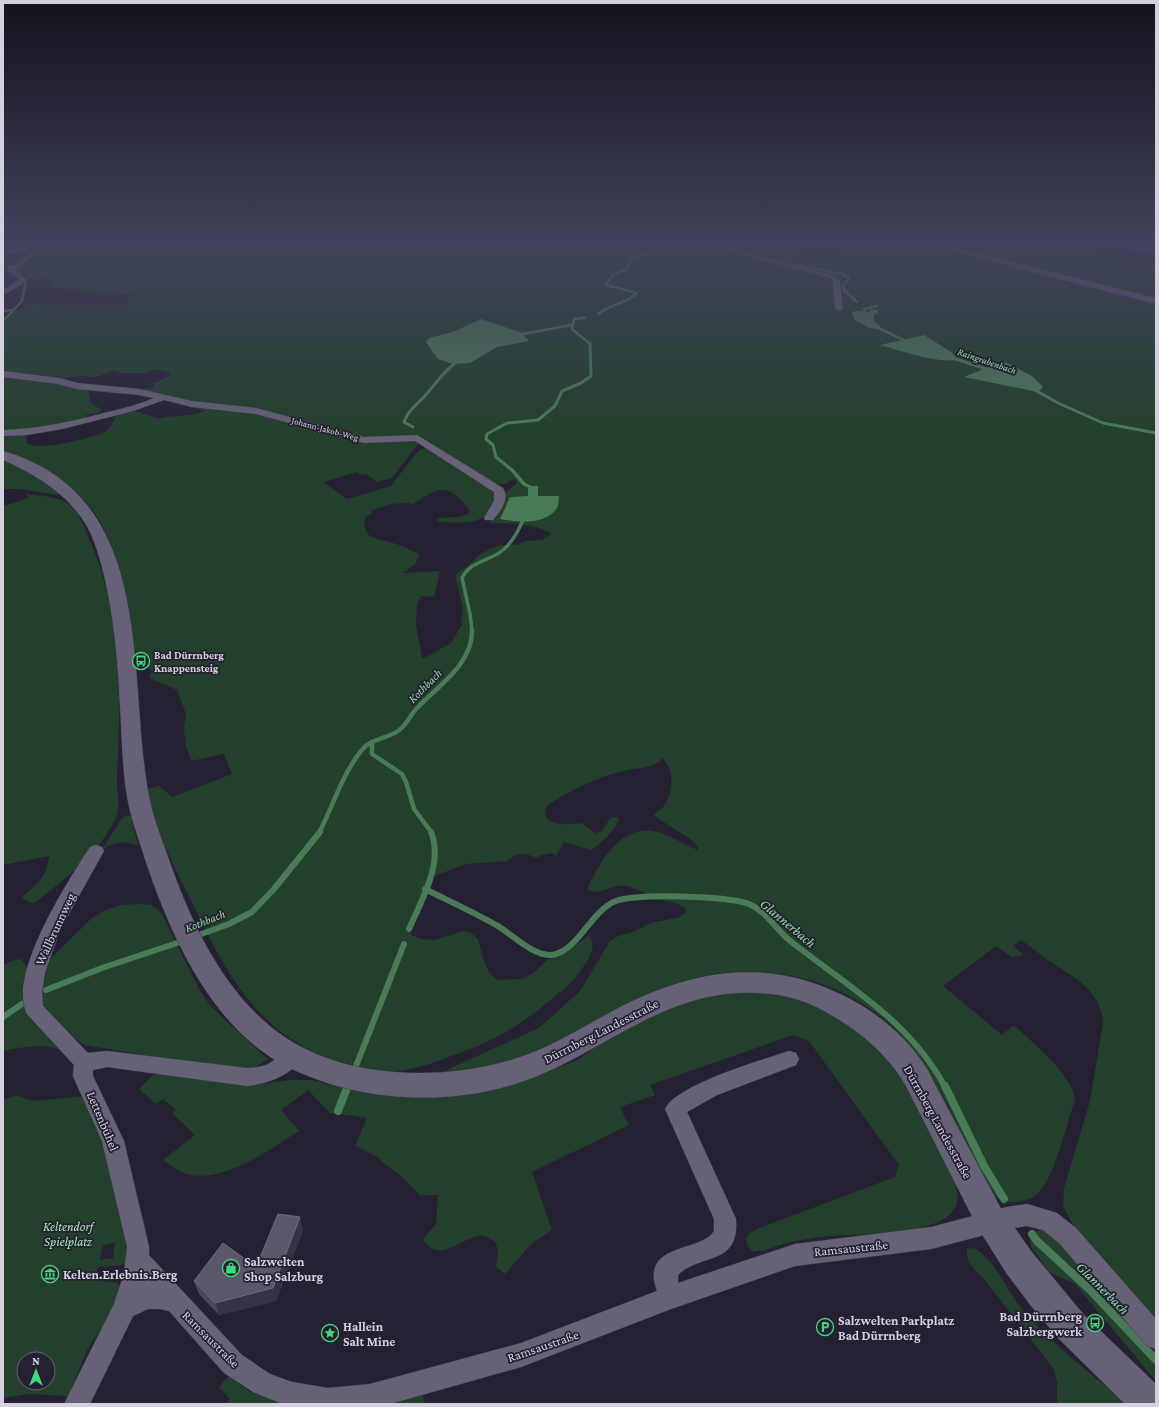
<svg xmlns="http://www.w3.org/2000/svg" width="1159" height="1407" font-family="'Crimson Pro',serif">
<style>
.green{fill:#22402b;fill-rule:evenodd}
.water{fill:#4a7b58}
.lines{fill:none;stroke-linecap:round;stroke-linejoin:round}
.stream-far5{stroke:#4a7b58;stroke-width:2.5}
.stream-far4{stroke:#4a7b58;stroke-width:3}
.stream-far3{stroke:#4a7b58;stroke-width:3.5}
.stream-far2{stroke:#4a7b58;stroke-width:4.5}
.stream-far1{stroke:#4a7b58;stroke-width:6}
.stream{stroke:#4a7b58;stroke-width:8}
.minor-casing{stroke:#423d4e;stroke-width:1}
.tertiary-casing{stroke:#423d4e;stroke-width:1}
.secondary-casing{stroke:#423d4e;stroke-width:1}
.minor{fill:#666177;fill-rule:evenodd}
.tertiary{fill:#666177;fill-rule:evenodd}
.secondary{fill:#666177;fill-rule:evenodd}
.wall{fill:#4c475c}
.shaded-wall{fill:#373146}
.building{fill:#5b566a;stroke:#6e697c}
.labels{text-anchor:middle;dominant-baseline:central;stroke-width:3.5;stroke-linejoin:round;paint-order:stroke}
.far-street-label{font-size:9px;fill:#d4d1de;stroke:#262033}
.far-water-label{font-size:10px;font-style:italic;fill:#8fd9a2;stroke:#262033}
.poi-label{font-size:11px;font-weight:bold;fill:#d4d1de;stroke:#262033;text-anchor:start}
.water-label{font-size:12px;font-style:italic;fill:#8fd9a2;stroke:#262033}
.near-street-label{font-size:13px;fill:#d4d1de;stroke:#262033}
.near-park-label{font-size:13px;font-style:italic;fill:#9ee8b1;stroke:#262033}
.near-poi-label{font-size:13px;font-weight:bold;fill:#d4d1de;stroke:#262033;text-anchor:start}
.near-water-label{font-size:14px;font-style:italic;fill:#8fd9a2;stroke:#262033}
</style>
<rect width="100%" height="100%" fill="#262033"/>
<g class="green">
<path d="M3,243H766L790,247L799,252L796,253L824,256L827,253L835,254L845,252L797,243H1012L1072,253L1073,250L1156,262V1326L1099,1261L1075,1229L1063,1206L1064,1188L1090,1101L1103,1023C1101,992 1077,979 1054,964C1042,956 1032,948 1021,940L1013,946L1024,955L1012,957L996,946L943,986L1002,1035L1014,1025C1032,1043 1072,1074 1075,1099C1067,1123 1054,1181 1036,1195C1030,1200 1022,1201 1015,1202C1005,1202 995,1199 988,1191C966,1145 944,1090 913,1050C855,973 746,952 659,990C601,1015 549,1054 486,1068C477,1070 452,1078 444,1072L453,1067L539,1028L580,991L610,941L620,935L630,933L651,923L680,917L686,912L685,908C672,900 668,903 656,898C642,893 633,884 617,886C607,888 597,896 587,889C600,861 622,822 658,832C672,836 685,845 698,850V847L693,841L653,815C656,813 660,810 663,807C674,794 675,768 661,757V761C648,769 633,768 619,772C594,779 570,790 548,805L545,811L546,818C558,827 568,824 581,823L595,833L602,831L610,818L618,817L619,820C613,832 602,843 591,850L564,842L556,856L552,853L538,856L540,859L526,854H517L507,861L465,864L435,876L431,873L409,929L411,935L421,939L435,940L463,931L471,933L478,939L483,959L490,974L498,980L522,979L532,974L547,960L567,952L589,935C600,950 583,966 575,978C570,985 562,991 555,996C527,1021 500,1038 465,1051C443,1059 422,1068 399,1071C382,1072 365,1068 350,1064C263,1044 227,976 192,902C174,866 154,829 147,789L159,786L172,797L232,774L224,754L191,761L186,746L184,729L186,714L177,690L149,678L152,671C128,651 134,642 130,614C128,600 124,586 120,573C114,552 107,531 95,514C74,484 37,462 3,451V435H26L27,443C37,452 94,438 106,431C111,426 114,422 116,415L135,411L159,419C174,414 190,418 205,411L173,402L252,411L361,442L374,438L352,436L249,408L176,400L142,391L144,389L154,388V384L143,385L158,382L170,375L169,373C163,369 153,368 147,373H121L115,370C108,372 99,377 93,377C81,376 68,375 58,382L85,389L88,391L91,403L102,410L98,413L86,415V418L82,420L51,428L3,432V322L11,313L19,311L29,302L47,305H123L134,294L98,295L84,290L53,288L50,278L33,280L15,271L39,251L27,249L3,254ZM422,439L492,484H505L514,479L517,483L506,492L501,504L489,523C510,523 533,523 552,534L542,540L526,541L517,545H500L492,548L479,555L469,565L455,575L463,609L461,622L463,623L451,643L428,656L422,658L416,625L417,605L421,596L434,597L440,571L403,573C411,566 417,566 419,554C410,550 401,545 393,543C377,538 362,540 365,518L372,513L371,511C386,505 397,501 413,504C430,493 444,481 461,500C464,504 469,508 470,513L459,517L437,518V522C456,522 482,527 493,507C496,503 498,498 496,493L428,448L421,449L417,452L391,486L347,499L323,482L357,472L360,475L366,474L377,482L392,478Z"/>
<path d="M3,459L33,473L62,493L57,495L21,489H3Z"/>
<path d="M26,494C40,496 64,496 74,509C81,517 86,530 90,541C122,614 121,698 117,776C116,790 121,804 116,817C101,852 62,882 33,904L21,898C36,885 47,877 49,856L3,865V506L29,498Z"/>
<path d="M127,815L131,816L132,819L138,846C125,839 112,842 101,851L122,818Z"/>
<path d="M140,904L151,905L161,912L199,989L209,1004L226,1021L268,1059L255,1068L259,1084L291,1080H311L366,1093L406,1098L450,1097L501,1087L576,1061L618,1031L691,997L749,990L777,994L804,1002L825,1011L848,1023L891,1060L906,1084L951,1173C956,1185 962,1199 953,1211C934,1237 850,1233 820,1237C810,1239 798,1240 787,1243C776,1246 764,1252 752,1251L747,1245L746,1238L750,1233L762,1227L895,1177L899,1165L809,1041L793,1035L650,1085L655,1095L620,1107L629,1125L532,1172L552,1230L531,1244L505,1274L496,1267L498,1253L496,1243C491,1239 486,1235 479,1236C459,1239 439,1265 423,1239L436,1224L438,1195H420L400,1175L382,1162L378,1157L355,1146L367,1118L340,1114L338,1111L331,1114L308,1090L281,1110L299,1131C269,1150 227,1181 190,1175C180,1173 172,1166 163,1160L195,1135L172,1113L176,1110L163,1099L156,1104L139,1089L154,1074L187,1062L84,1045L47,1016L38,995L47,962L92,918L108,909L122,905Z"/>
<path d="M21,959L29,970L28,984L61,1050C43,1043 21,1047 3,1051V965L15,960Z"/>
<path d="M18,1095C34,1107 64,1095 83,1097L108,1153L129,1264L98,1267L95,1280L118,1283C123,1305 99,1329 89,1347C81,1362 75,1380 68,1396L29,1394L3,1398V1100ZM115,1243L113,1258L100,1260L103,1245ZM24,1359H48V1383H24Z"/>
<path d="M1042,1229L1064,1244L1156,1347V1381L1075,1284L1049,1272L1032,1248L1028,1234Z"/>
<path d="M974,1248C997,1261 1007,1293 1025,1313C1056,1347 1092,1375 1128,1404H1057V1381L1053,1368L984,1279C975,1270 965,1263 967,1249Z"/>
<path d="M229,1376L249,1391L286,1404H226L230,1399L219,1387Z"/>
<path d="M423,1394L424,1404H387Z"/>
</g>
<g class="water">
<path d="M870,309L878,310V313L873,315L874,321L881,327L878,329L869,328L855,320L852,313L855,311L870,312Z"/>
<path d="M481,319L520,332L529,341L497,347L470,363L453,364L438,359L426,342L429,338L453,332Z"/>
<path d="M924,335L951,352L958,360C932,363 904,351 880,345Z"/>
<path d="M1003,361L1032,376L1043,387L1038,392L964,377Z"/>
<path d="M530,486H538V496H559C558,500 559,505 557,508C545,526 517,522 500,519L510,497L528,496V489Z"/>
</g>
<g class="lines">
<g class="stream-far5">
<path d="M714,243L745,252"/>
<path d="M3,253L21,250L40,243"/>
<path d="M789,264L843,274L849,279L843,286L844,290L857,302"/>
<path d="M3,267L12,266L8,270L19,278"/>
<path d="M3,311L12,310"/>
<path d="M598,314C610,304 626,304 637,293L606,285L613,275L627,269C634,252 637,257 652,253C658,252 664,246 669,243"/>
<path d="M866,317L864,309L877,306"/>
<path d="M585,318L574,319L572,329L590,344"/>
<path d="M3,321L22,301L26,280"/>
<path d="M874,326L908,342"/>
<path d="M517,335L572,325"/>
</g>
<g class="stream-far4">
<path d="M953,358L989,370"/>
<path d="M1033,389L1058,403L1103,423L1156,433"/>
<path d="M413,427L404,422C408,411 415,406 423,398C436,384 442,372 458,361"/>
<path d="M513,471L496,457L493,445L486,439L487,434L507,423L538,420L555,406L562,391L581,383L591,376L590,343"/>
</g>
<g class="stream-far3">
<path d="M512,470L524,484L530,487L531,492"/>
<path d="M472,631L470,614L462,578C471,560 489,562 503,550C513,542 519,529 524,518"/>
</g>
<g class="stream-far2">
<path d="M372,742V754L402,774L406,782L414,809L432,833"/>
<path d="M319,833C333,806 342,775 361,751C370,739 386,739 398,731C407,725 410,715 417,708C438,686 473,664 472,630"/>
</g>
<g class="stream-far1">
<path d="M425,889C449,901 473,912 496,925C511,933 532,956 551,955C578,952 591,910 616,901C638,893 727,896 749,904C766,911 776,929 789,940C846,985 910,1021 945,1087"/>
<path d="M409,929C421,901 444,863 431,832"/>
<path d="M196,936L229,924L252,912L274,889L320,832"/>
<path d="M46,990L102,968L183,941"/>
<path d="M3,1017L22,1004"/>
<path d="M356,1066L404,944"/>
</g>
<g class="stream">
<path d="M945,1086L984,1166L1004,1199"/>
<path d="M338,1111L347,1088"/>
<path d="M1032,1234L1037,1241L1090,1290L1156,1360"/>
</g>
<g class="minor-casing">
<g id="minor">
<path d="M49,243H58L35,255L16,270L26,279L22,284L3,295V290L19,279L10,271V269L31,253Z"/>
<path d="M694,243H708L743,251L835,276L840,281L843,309L839,311L835,309L833,281L831,278Z"/>
<path d="M1094,243H1114L1156,249V253Z"/>
<path d="M3,371L59,378L77,383L139,389L192,401L256,408L364,437L417,435L503,488C510,500 500,511 493,520H485L484,518L494,501V492L415,441L364,443L256,414L192,407L164,400L133,411L62,429L27,435L3,436V430C38,429 70,422 104,413C121,409 138,405 154,398L139,395L77,389L58,384L3,377Z"/>
<path d="M96,845L102,847L104,851L61,928L45,972L42,992L43,1006L88,1053L107,1051L247,1068C253,1068 260,1067 266,1065C279,1059 285,1045 300,1050L303,1056C293,1075 267,1084 247,1086L107,1067L93,1070V1076L124,1141L149,1247V1255L242,1355L270,1374L292,1382L328,1388L370,1384L521,1343L657,1291C639,1242 701,1253 714,1231V1219L665,1109C676,1085 762,1060 789,1051L796,1053L799,1059L796,1065L717,1095L687,1112L736,1219C739,1267 701,1252 678,1275V1283L795,1244L931,1227L1007,1207L1027,1204L1057,1213L1076,1228L1156,1319V1349L1147,1346L1060,1244L1043,1230L1027,1226L1007,1229L931,1249L795,1266L671,1309L521,1367L390,1404H283L253,1392L224,1373L169,1311L160,1309H148L133,1316L90,1404H64L114,1304L124,1273L127,1247L102,1141L73,1076L74,1065L27,1014C7,975 68,881 90,847Z"/>
</g>
</g>
<g class="tertiary-casing">
<path id="tertiary" d="M921,243H937L1156,298V304Z"/>
</g>
<g class="secondary-casing">
<path id="secondary" d="M3,451C159,496 126,674 149,797C153,817 161,837 168,857C192,926 228,1004 294,1043C357,1079 443,1080 511,1060C547,1050 579,1029 611,1012C685,972 760,956 838,993C873,1009 906,1035 927,1069L1000,1207L1031,1251L1084,1315L1156,1384V1404H1125L1059,1339L1032,1307L1007,1274L978,1228L906,1086C889,1056 861,1032 831,1015C809,1001 785,994 759,993C663,987 601,1057 515,1084C441,1107 353,1101 284,1065C210,1026 169,932 144,856C138,836 130,816 127,796C122,766 122,736 120,706C118,661 114,618 104,575C99,555 93,533 81,517C62,490 32,473 3,460Z"/>
</g>
<use href="#minor" class="minor"/>
<use href="#tertiary" class="tertiary"/>
<use href="#secondary" class="secondary"/>
</g>
<path class="wall" d="M303,1230L276,1301L219,1315L199,1294L194,1281L256,1267Z"/>
<path class="shaded-wall" d="M300,1217L303,1230L276,1301L219,1315L215,1303L273,1288Z"/>
<path class="building" d="M278,1214L300,1217L273,1288L215,1303L194,1281L223,1243L256,1267Z"/>
<linearGradient id="sky" x2="0" y2="1"><stop stop-color="#15121c"/><stop offset="0.55" stop-color="#41425b"/><stop offset="1" stop-color="#41425b" stop-opacity="0"/></linearGradient>
<rect width="1159" height="440" fill="url(#sky)"/>
<defs>
<g id="bus-ring" transform="scale(0.9)"><circle r="9.5" fill="#262033" stroke="#43d77b" stroke-width="1.5"/><path d="M-5-6H5V4H4V6H2V4H-2V6H-4V4H-5ZM-3.5-4V0h7V-4ZM-3.5 1.2v1.5H-2V1.2ZM2 1.2v1.5H3.5V1.2Z" fill="#43d77b"/></g>
<g id="shop-ring" transform="scale(0.9)"><circle r="9.5" fill="#262033" stroke="#43d77b" stroke-width="1.5"/><path d="M-5-2.5h2.3a2.7 3.5 0 0 1 5.4 0H5L5.5 6h-11ZM-1.5-2.5h3a1.5 2.3 0 0 0-3 0Z" fill="#43d77b"/></g>
<g id="museum-ring" transform="scale(0.9)"><circle r="9.5" fill="#262033" stroke="#43d77b" stroke-width="1.5"/><path d="M0-6L6-3V-2H-6V-3ZM-5-1h2V3h-2ZM-1-1h2V3h-2ZM3-1h2V3H3ZM-6 4H6V6H-6Z" fill="#43d77b"/></g>
<g id="parking-ring" transform="scale(0.9)"><circle r="9.5" fill="#262033" stroke="#43d77b" stroke-width="1.5"/><path d="M-3.5-5.5H1a3.5 3.5 0 0 1 0 7H-1V5.5H-3.5ZM-1-3.4V-.6H.8a1.4 1.4 0 0 0 0-2.8Z" fill="#43d77b"/></g>
<g id="sight-ring" transform="scale(0.9)"><circle r="9.5" fill="#262033" stroke="#43d77b" stroke-width="1.5"/><path d="M0-6L1.8-2.2L6-1.7L2.9 1.2L3.7 5.4L0 3.3L-3.7 5.4L-2.9 1.2L-6-1.7L-1.8-2.2Z" fill="#43d77b"/></g>
</defs>
<g fill-rule="evenodd">
<use href="#bus-ring" x="141" y="661"/>
<use href="#shop-ring" x="231" y="1268"/>
<use href="#museum-ring" x="50" y="1274"/>
<use href="#bus-ring" x="1095" y="1323"/>
<use href="#parking-ring" x="825" y="1327"/>
<use href="#sight-ring" x="330" y="1333"/>
</g>
<g class="labels">
<g class="far-street-label">
<text transform="translate(325 429) rotate(15)">Johann-Jakob-Weg</text>
</g>
<g class="far-water-label">
<text transform="translate(987 361) rotate(19)">Raingrabenbach</text>
</g>
<g class="poi-label">
<text x="154" y="655">Bad Dürrnberg<tspan x="154" dy="13">Knappensteig</tspan></text>
</g>
<g class="water-label">
<text transform="translate(425 686) rotate(-45)">Kothbach</text>
<text transform="translate(205 921) rotate(-22)">Kothbach</text>
</g>
<g class="near-street-label">
<text transform="translate(55 929) rotate(-65)">Wallbrunnweg</text>
<text transform="translate(601 1031) rotate(-27)">Dürrnberg Landesstraße</text>
<text transform="translate(103 1121) rotate(67)">Lettenbühel</text>
<text transform="translate(938 1122) rotate(61)">Dürrnberg Landesstraße</text>
<text transform="translate(851 1248) rotate(-6)">Ramsaustraße</text>
<text transform="translate(211 1339) rotate(45)">Ramsaustraße</text>
<text transform="translate(543 1346) rotate(-19)">Ramsaustraße</text>
</g>
<g class="near-park-label">
<text x="68" y="1226">Keltendorf<tspan x="68" dy="15">Spielplatz</tspan></text>
</g>
<g class="near-poi-label">
<text x="244" y="1261">Salzwelten<tspan x="244" dy="15">Shop Salzburg</tspan></text>
<text x="63" y="1274">Kelten.Erlebnis.Berg</text>
<text x="1082" y="1316" text-anchor="end">Bad Dürrnberg<tspan x="1082" dy="15">Salzbergwerk</tspan></text>
<text x="838" y="1320">Salzwelten Parkplatz<tspan x="838" dy="15">Bad Dürrnberg</tspan></text>
<text x="343" y="1326">Hallein<tspan x="343" dy="15">Salt Mine</tspan></text>
</g>
<g class="near-water-label">
<text transform="translate(788 923) rotate(40)">Glannerbach</text>
<text transform="translate(1103 1288) rotate(45)">Glannerbach</text>
</g>
</g>
<rect width="1159" height="1407" fill="none" stroke="#d4d1de" stroke-width="8"/>
<g transform="translate(36 1371)"><circle r="19" fill="#262033" stroke="#6c6777"/>
<path d="M0-3L7 15L0 10L-7 15Z" fill="#43d77b"/>
<text y="-6" font-size="11" font-weight="bold" text-anchor="middle" fill="#d4d1de">N</text>
</g>
</svg>
